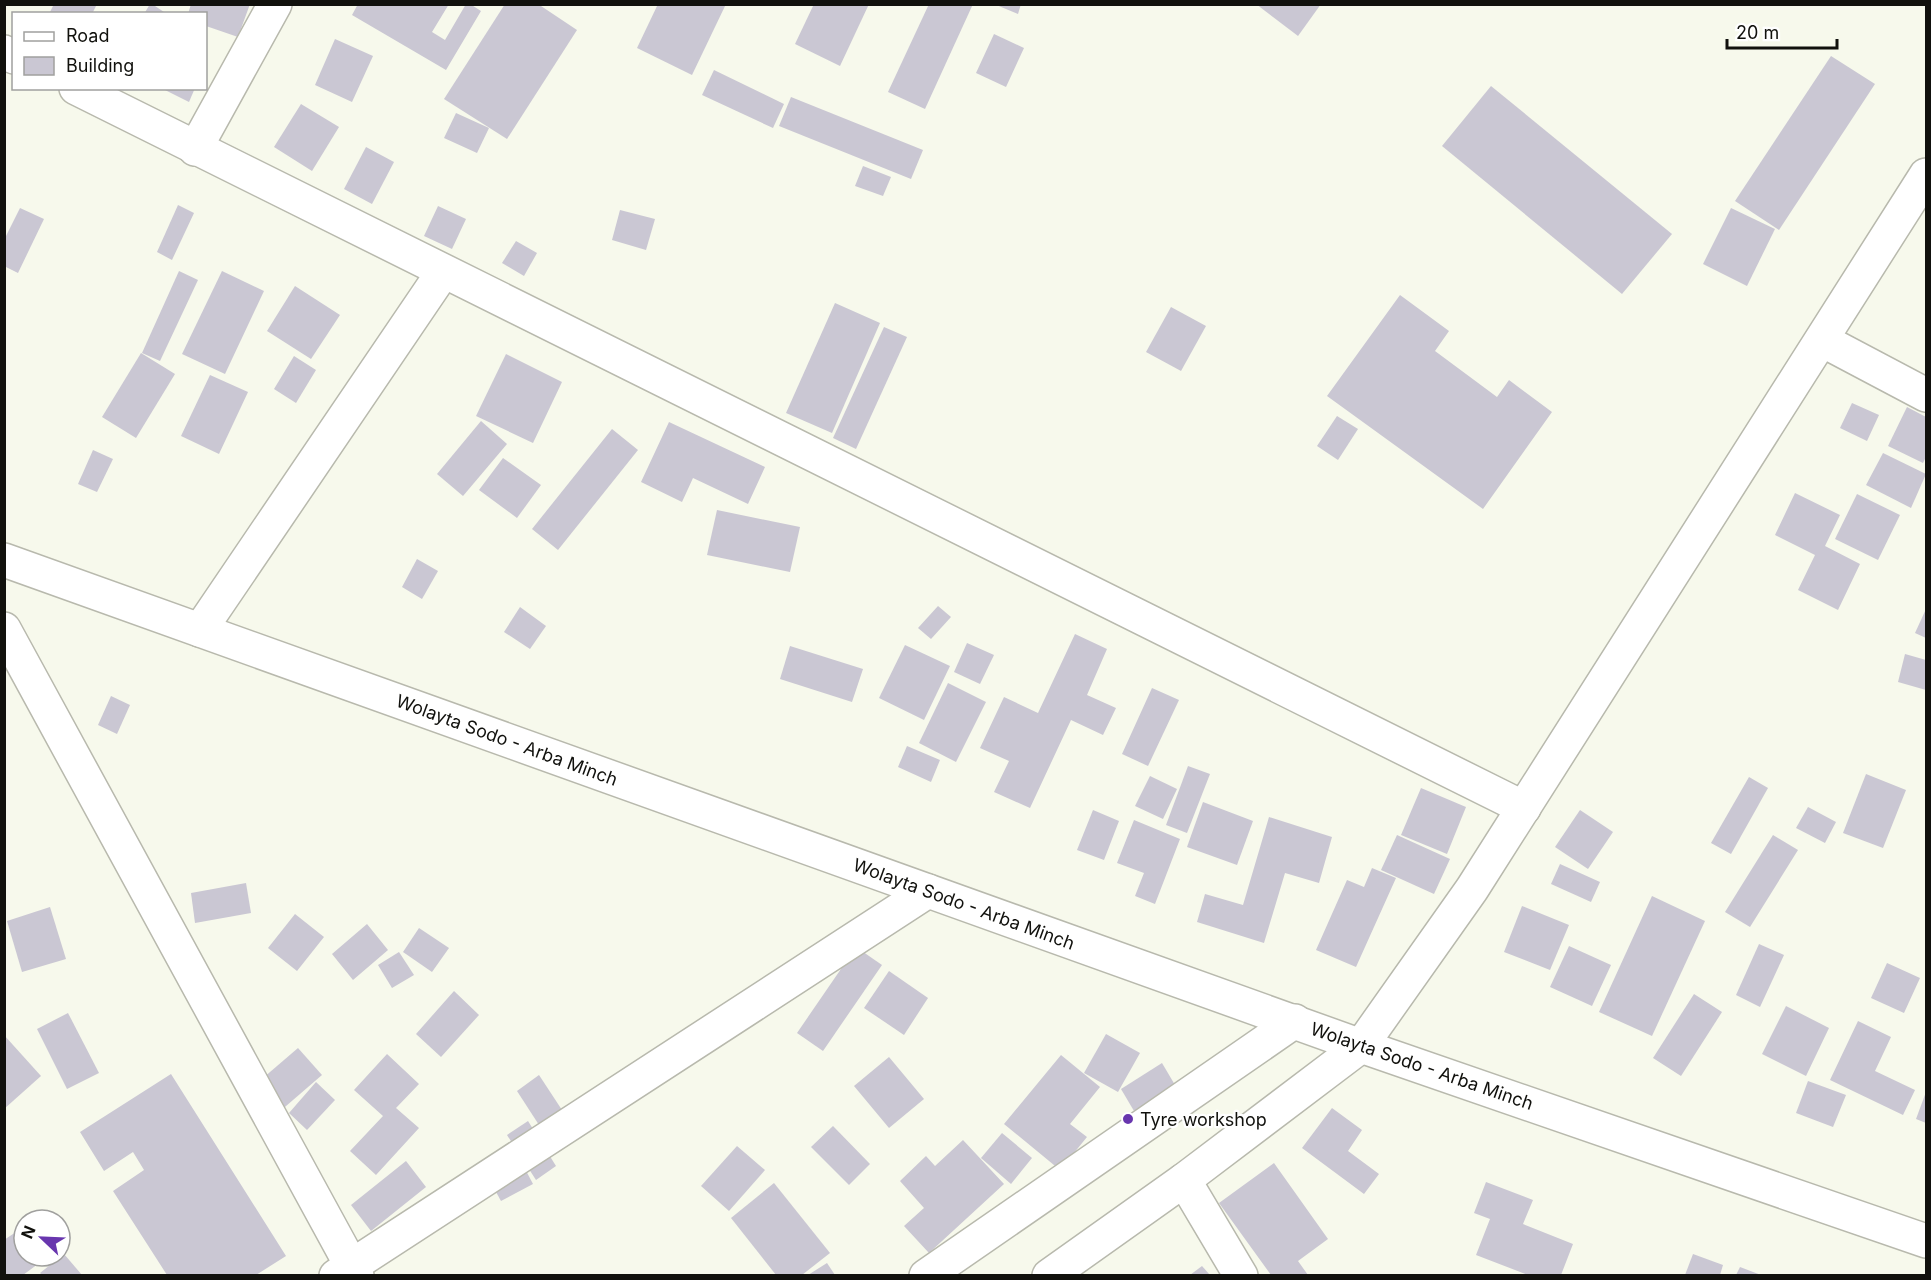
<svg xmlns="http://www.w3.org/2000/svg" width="1931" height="1280" font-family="Inter,sans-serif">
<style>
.building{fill:#cac7d3}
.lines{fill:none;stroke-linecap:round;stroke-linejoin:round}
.minor-casing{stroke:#b8b9ad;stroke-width:36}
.secondary-casing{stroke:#b8b9ad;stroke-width:36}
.trunk-casing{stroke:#b8b9ad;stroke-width:36}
.minor{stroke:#fff;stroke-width:33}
.secondary{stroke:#fff;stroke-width:33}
.trunk{stroke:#fff;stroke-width:33}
.poi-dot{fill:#6836ae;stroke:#fff;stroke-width:2}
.labels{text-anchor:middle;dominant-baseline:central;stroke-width:4.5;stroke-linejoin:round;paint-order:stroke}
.street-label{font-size:18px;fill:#11110d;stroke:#fff}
.poi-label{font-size:18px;fill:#11110d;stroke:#fff;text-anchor:start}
</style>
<rect width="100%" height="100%" fill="#f7f9ec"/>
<g class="building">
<path d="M54,4H97L92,14H49Z"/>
<path d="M150,4H152L167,14H144Z"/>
<path d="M191,4H250L238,37L206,26V14H188Z"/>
<path d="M358,4H449L432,32L445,40L466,4H470L481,11L446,70L352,15Z"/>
<path d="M505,4H538L577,30L507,139L444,99Z"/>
<path d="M658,4H726L692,75L637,48Z"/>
<path d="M814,4H869L840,66L795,44Z"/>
<path d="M929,4H973L925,109L888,92Z"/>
<path d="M994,4H1021L1018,14Z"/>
<path d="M1256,4H1321L1298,36Z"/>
<path d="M994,34L1024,48L1006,87L976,73Z"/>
<path d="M335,39L373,56L352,102L315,85Z"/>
<path d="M1831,56L1875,84L1779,230L1735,201Z"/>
<path d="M714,70L784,104L773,128L702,95Z"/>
<path d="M1491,86L1672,234L1622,294L1442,146Z"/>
<path d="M161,88H195L189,102Z"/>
<path d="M791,97L923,150L911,179L779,126Z"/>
<path d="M301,104L339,127L312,171L274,147Z"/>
<path d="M456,113L489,128L477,153L444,138Z"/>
<path d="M366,147L394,162L372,204L344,189Z"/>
<path d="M863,166L891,177L883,196L855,186Z"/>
<path d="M178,205L194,213L172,260L157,252Z"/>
<path d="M438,206L466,219L452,249L424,236Z"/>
<path d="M20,208L44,219L18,273L4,266V240Z"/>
<path d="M1731,208L1775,229L1747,286L1703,264Z"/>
<path d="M620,210L655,219L646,250L612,240Z"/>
<path d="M516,241L537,253L524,276L502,263Z"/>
<path d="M179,271L198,280L160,361L142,353Z"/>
<path d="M222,271L264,291L225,374L182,354Z"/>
<path d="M295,286L340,315L311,359L267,331Z"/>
<path d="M1400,295L1449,331L1435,351L1497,397L1509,380L1552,412L1483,509L1327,396Z"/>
<path d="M835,303L880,323L832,433L786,413Z"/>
<path d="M1171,307L1206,326L1181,371L1146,352Z"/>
<path d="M884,327L907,337L856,449L833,438Z"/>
<path d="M141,353L175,374L136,438L102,417Z"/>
<path d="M506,354L562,382L533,443L476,416Z"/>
<path d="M294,356L316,370L296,403L274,389Z"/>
<path d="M210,375L248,392L219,454L181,436Z"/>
<path d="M1852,403L1879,415L1867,441L1840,428Z"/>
<path d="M1907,407L1926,417V457L1923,463L1888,446Z"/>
<path d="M1337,416L1358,429L1338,460L1317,446Z"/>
<path d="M481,421L507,444L463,496L437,474Z"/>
<path d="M669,422L765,467L748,504L693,478L682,502L641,482Z"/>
<path d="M612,429L638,450L558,550L532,529Z"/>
<path d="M93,450L113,459L97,492L78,484Z"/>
<path d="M1883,453L1926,474L1911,508L1866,485Z"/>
<path d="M503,458L541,485L517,518L479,490Z"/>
<path d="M1795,493L1840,515L1825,546L1860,564L1838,610L1798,590L1815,555L1775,535Z"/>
<path d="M1857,494L1900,515L1878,560L1835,539Z"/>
<path d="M717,510L800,527L790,572L707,555Z"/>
<path d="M417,559L438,571L422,599L402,587Z"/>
<path d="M938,606L951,617L931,639L918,628Z"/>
<path d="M520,607L546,626L530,649L504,632Z"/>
<path d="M1926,609V638L1915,633Z"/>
<path d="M1075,634L1107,649L1087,695L1116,708L1103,735L1071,720L1030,808L994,792L1009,761L980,748L1004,697L1038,713Z"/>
<path d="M967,643L994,655L980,684L954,672Z"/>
<path d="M905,645L950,666L924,720L879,698Z"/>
<path d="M790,646L863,669L852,702L780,679Z"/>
<path d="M1905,654L1926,660V690L1898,682Z"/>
<path d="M948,683L986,702L956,762L919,743Z"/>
<path d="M1152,688L1179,700L1148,766L1122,754Z"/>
<path d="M111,696L130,705L117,734L98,725Z"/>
<path d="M907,746L940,760L931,782L898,767Z"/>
<path d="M1188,766L1210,774L1187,833L1166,825Z"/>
<path d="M1866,774L1906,790L1883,848L1843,833Z"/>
<path d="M1150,776L1177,789L1163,819L1135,806Z"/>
<path d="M1749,777L1768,788L1731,854L1711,843Z"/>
<path d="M1421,788L1466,807L1447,854L1401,835Z"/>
<path d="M1203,802L1253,821L1237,865L1187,847Z"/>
<path d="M1808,807L1836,822L1825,843L1796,828Z"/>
<path d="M1093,810L1119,821L1104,860L1077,850Z"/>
<path d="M1580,810L1613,832L1588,869L1555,847Z"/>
<path d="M1269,817L1332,837L1319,883L1285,873L1264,943L1197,922L1205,894L1243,905Z"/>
<path d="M1134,820L1180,839L1155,904L1135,896L1144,873L1117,863Z"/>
<path d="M1397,835L1450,859L1434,894L1381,870Z"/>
<path d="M1773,835L1798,850L1750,927L1725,912Z"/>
<path d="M1560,864L1600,882L1591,902L1551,884Z"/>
<path d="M1372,868L1396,878L1356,967L1316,950L1347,880L1364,887Z"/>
<path d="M246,883L251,913L195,923L191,893Z"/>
<path d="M1652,896L1705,921L1652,1036L1599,1012Z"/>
<path d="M1522,906L1569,925L1550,970L1504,952Z"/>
<path d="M50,907L66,959L22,972L7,921Z"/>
<path d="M295,914L324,937L297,971L268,948Z"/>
<path d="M367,924L388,950L353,980L332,954Z"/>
<path d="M419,928L449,948L432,972L403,952Z"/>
<path d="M1759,944L1784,955L1760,1007L1736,995Z"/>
<path d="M1569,946L1611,965L1592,1006L1550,987Z"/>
<path d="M856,947L882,965L823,1051L797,1033Z"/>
<path d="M399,952L414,975L392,988L378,965Z"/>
<path d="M1887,963L1920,978L1904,1013L1871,998Z"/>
<path d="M889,971L928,998L904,1035L864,1008Z"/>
<path d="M454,991L479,1015L441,1057L416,1034Z"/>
<path d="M1694,994L1722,1012L1681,1076L1653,1058Z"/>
<path d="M1786,1006L1829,1028L1806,1076L1762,1054Z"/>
<path d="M68,1013L99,1073L67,1089L37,1029Z"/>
<path d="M1858,1021L1891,1037L1875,1071L1915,1090L1903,1115L1830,1080Z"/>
<path d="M1106,1034L1140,1053L1118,1092L1084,1073Z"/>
<path d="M4,1035L41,1076L4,1109Z"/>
<path d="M298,1048L322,1075L271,1119L248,1091Z"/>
<path d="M387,1054L419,1084L396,1108L419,1128L376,1175L350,1151L383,1116L354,1090Z"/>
<path d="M1061,1055L1100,1087L1070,1124L1087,1137L1060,1170L1004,1124Z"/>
<path d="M889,1057L924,1099L889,1128L854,1086Z"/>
<path d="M1162,1063L1175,1085L1134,1111L1121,1089Z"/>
<path d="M171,1074L286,1256L256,1275H167L113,1191L144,1170L133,1152L104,1171L80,1132Z"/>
<path d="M539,1075L562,1110L539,1125L517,1091Z"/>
<path d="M1808,1081L1846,1095L1833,1127L1796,1113Z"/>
<path d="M316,1082L335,1100L307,1130L289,1113Z"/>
<path d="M1926,1092V1123L1916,1119Z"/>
<path d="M1332,1108L1362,1130L1348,1151L1379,1174L1364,1194L1302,1148Z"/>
<path d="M528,1121L556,1166L536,1180L507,1135Z"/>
<path d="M833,1126L870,1164L849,1185L811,1147Z"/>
<path d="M1002,1133L1032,1158L1011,1184L981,1158Z"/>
<path d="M963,1140L1004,1184L929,1253L904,1226L924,1208L900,1181L926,1156L935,1166Z"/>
<path d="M513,1146L533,1184L501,1201L480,1163Z"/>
<path d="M737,1146L765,1170L729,1211L701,1186Z"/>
<path d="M406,1161L426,1187L371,1231L351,1205Z"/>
<path d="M1274,1163L1328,1239L1298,1261L1308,1275H1271L1219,1203Z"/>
<path d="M1486,1182L1533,1200L1523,1224L1573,1244L1561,1275H1528L1476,1255L1490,1219L1474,1213Z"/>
<path d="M774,1183L830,1253L802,1275H776L731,1218Z"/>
<path d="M16,1232L24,1244V1256H33L38,1264L23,1275H4V1240Z"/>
<path d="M64,1254L82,1275H42L40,1273Z"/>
<path d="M1693,1254L1723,1265L1720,1275H1685Z"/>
<path d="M827,1263L835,1275H808Z"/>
<path d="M1202,1266L1210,1275H1190Z"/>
<path d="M1740,1267L1761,1275H1736Z"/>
</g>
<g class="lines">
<g class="minor-casing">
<g id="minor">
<path d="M4,52L14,57"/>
<path d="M76,88L1524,808"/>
<path d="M195,149L275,4"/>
<path d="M1822,340L1926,395"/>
<path d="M4,629L357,1276"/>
<path d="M200,630L443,272"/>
<path d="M1361,1046L1472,889L1926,175"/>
<path d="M1184,1180L1241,1276"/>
<path d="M336,1276L928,891"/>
</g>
</g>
<g class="secondary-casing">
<g id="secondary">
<path d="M926,1276L1295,1021"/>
<path d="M1049,1276L1184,1180L1361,1046"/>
</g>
</g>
<g class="trunk-casing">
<path id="trunk" d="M4,560L1361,1046L1926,1241"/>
</g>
<use href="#minor" class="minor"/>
<use href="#secondary" class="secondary"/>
<use href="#trunk" class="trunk"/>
</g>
<circle class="poi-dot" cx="1128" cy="1119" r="6"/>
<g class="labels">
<g class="street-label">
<text transform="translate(507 740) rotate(20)">Wolayta Sodo - Arba Minch</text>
<text transform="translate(964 904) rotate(20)">Wolayta Sodo - Arba Minch</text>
<text transform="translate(1422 1066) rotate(19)">Wolayta Sodo - Arba Minch</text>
</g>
<g class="poi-label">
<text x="1140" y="1119">Tyre workshop</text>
</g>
</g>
<rect width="1931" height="1280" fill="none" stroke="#11110d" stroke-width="12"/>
<rect x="12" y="12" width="195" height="78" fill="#ffffff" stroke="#a0a09e" stroke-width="1.5"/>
<rect x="24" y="32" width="30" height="9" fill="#ffffff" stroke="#a0a09e" stroke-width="1.5"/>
<text x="66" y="42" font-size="18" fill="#11110d">Road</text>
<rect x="24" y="57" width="30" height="18" fill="#cac7d3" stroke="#a0a09e" stroke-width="1.5"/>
<text x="66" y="72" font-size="18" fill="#11110d">Building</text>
<g transform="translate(42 1238) rotate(293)"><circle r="28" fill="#ffffff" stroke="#a0a09e" stroke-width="1.5"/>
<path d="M0-4.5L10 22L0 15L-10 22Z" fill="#6836ae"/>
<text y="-9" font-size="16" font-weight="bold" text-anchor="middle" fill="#11110d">N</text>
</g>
<path d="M1727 39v9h110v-9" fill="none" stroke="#11110d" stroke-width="3"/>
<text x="1736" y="39" font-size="18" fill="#11110d" stroke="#ffffff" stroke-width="4.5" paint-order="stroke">20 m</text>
</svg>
